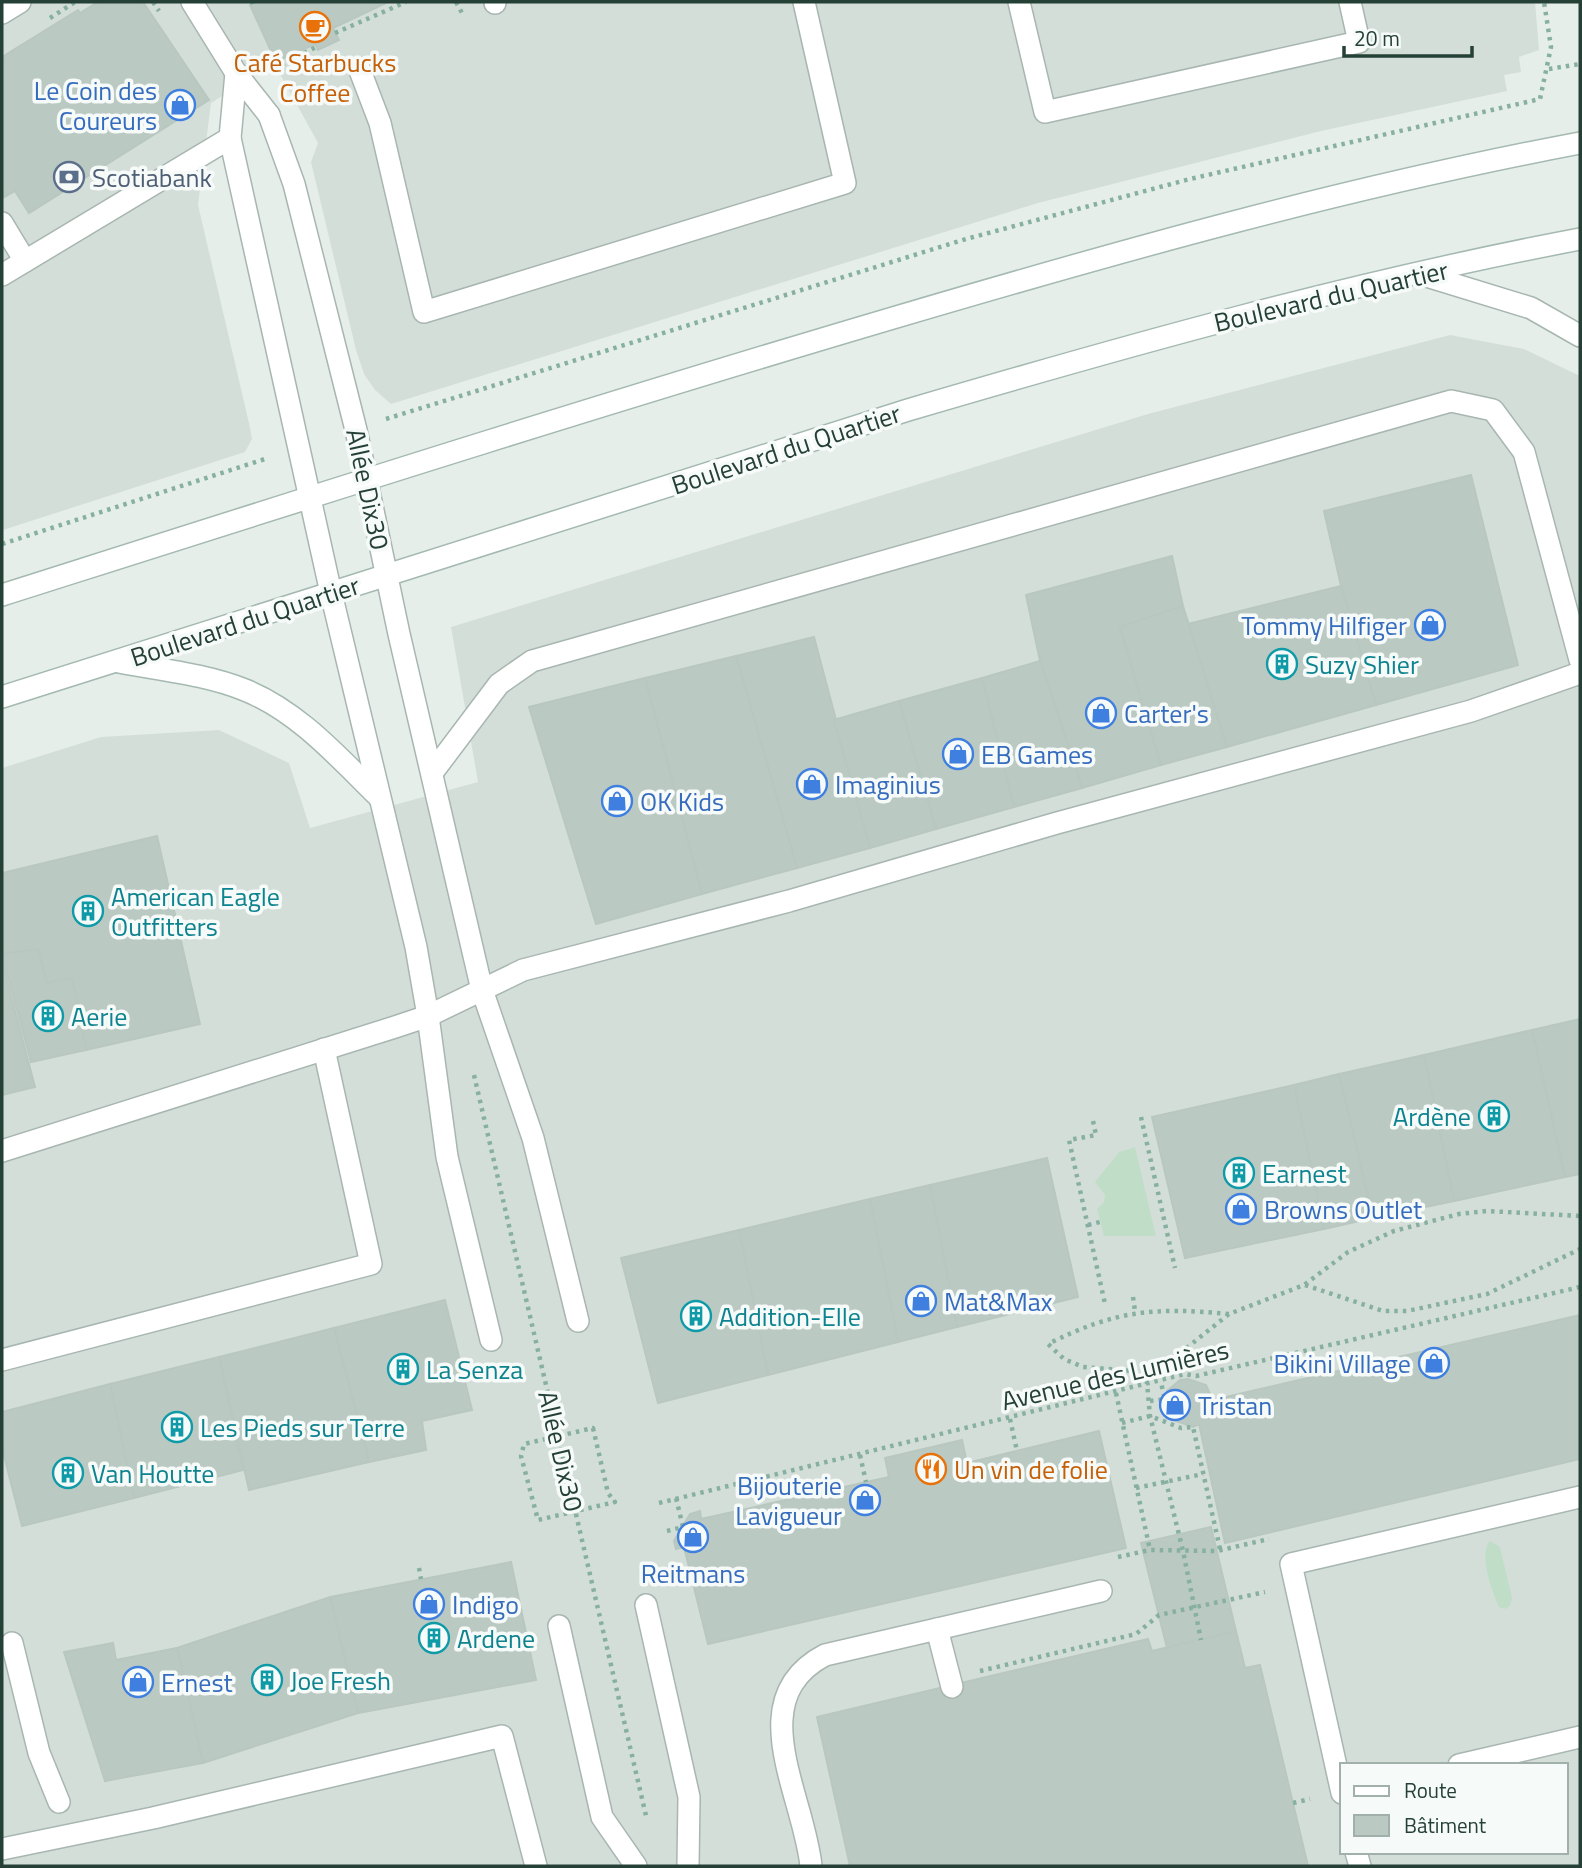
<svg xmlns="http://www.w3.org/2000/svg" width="1582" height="1868" font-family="'Titillium Web',sans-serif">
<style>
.built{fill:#d4ded9;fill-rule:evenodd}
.green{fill:#c0dec7}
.building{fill:#bbc9c3;stroke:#b8c7c0;stroke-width:2}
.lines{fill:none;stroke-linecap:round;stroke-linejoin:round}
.service-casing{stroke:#a8b6b1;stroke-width:24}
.pedestrian-casing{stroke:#a8b6b1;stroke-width:24}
.minor-casing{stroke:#a8b6b1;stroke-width:24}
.tertiary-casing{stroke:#a8b6b1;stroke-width:24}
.secondary-casing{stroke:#a4b9b1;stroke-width:24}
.path{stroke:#87b0a2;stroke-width:4.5;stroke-dasharray:3.5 5;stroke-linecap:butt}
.service{stroke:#fff;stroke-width:21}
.pedestrian{stroke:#fff;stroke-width:21}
.minor{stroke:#fff;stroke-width:21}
.tertiary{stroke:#fff;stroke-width:21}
.secondary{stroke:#fff;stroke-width:21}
.labels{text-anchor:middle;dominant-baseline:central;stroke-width:7;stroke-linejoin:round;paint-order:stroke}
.food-label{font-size:26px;fill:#c56008;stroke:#f6faf8}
.shop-label{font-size:26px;fill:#366cbe;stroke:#f6faf8;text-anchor:start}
.service-label{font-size:26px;fill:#4e5e75;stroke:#f6faf8;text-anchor:start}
.street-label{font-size:26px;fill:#254037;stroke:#f6faf8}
.culture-label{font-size:26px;fill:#0d838f;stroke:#f6faf8;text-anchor:start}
</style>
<rect width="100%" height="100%" fill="#e6eeea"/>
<g class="built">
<path d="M2,2H1535L1539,50L1519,57L1521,72L1504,75L1507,91L1321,131L1038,203L391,404L375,390L364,374L356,350L311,162L318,143L274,63L211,103L198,205L249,423L252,439L245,452L3,530Z"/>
<path d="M1450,335L1524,349L1580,376V1866H2V768L101,737L219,730L289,763L310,828L478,782L451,627L1148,414ZM1342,1765H1566V1852H1342Z"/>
</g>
<g class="green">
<path d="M1135,1147L1156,1236H1104L1097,1209L1104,1202L1105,1195L1095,1182L1119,1152Z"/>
<path d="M1490,1541L1500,1547L1512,1598L1510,1606L1505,1609L1499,1607C1492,1593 1478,1552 1490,1541Z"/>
</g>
<g class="building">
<path d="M98,2H143L209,100L29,213L15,191L2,198V57L78,10L80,13Z"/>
<path d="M257,2H388L333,28L339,40L318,50L315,44L276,62L250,5Z"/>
<path d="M1471,475L1518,665L1376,705L1341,586L1324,511Z"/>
<path d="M1172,556L1183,606L1120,627L1161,765L1082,788L1040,661L1026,595Z"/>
<path d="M1341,586L1376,705L1227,747L1188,624Z"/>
<path d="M1183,606L1227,747L1161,765L1120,627Z"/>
<path d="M814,637L870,848L797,868L736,656Z"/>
<path d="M736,656L797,868L702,894L645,678Z"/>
<path d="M1040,661L1082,788L1014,807L982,678Z"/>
<path d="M645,678L702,894L596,924L529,707Z"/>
<path d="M982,678L1014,807L936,829L899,701Z"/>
<path d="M899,701L936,829L870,848L834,720Z"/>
<path d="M157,836L200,1024L86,1050L72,978L47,983L38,949L2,954V873Z"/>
<path d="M38,949L47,983L72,978L86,1050L31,1062L2,954Z"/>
<path d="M2,961L35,1087L2,1095Z"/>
<path d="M1580,1019V1174L1565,1177L1532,1030Z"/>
<path d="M1532,1030L1565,1177L1454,1201L1424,1055Z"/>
<path d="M1424,1055L1454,1201L1373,1218L1339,1074Z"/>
<path d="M1339,1074L1373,1218L1324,1229L1294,1085Z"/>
<path d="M1294,1085L1324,1229L1185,1258L1152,1117Z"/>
<path d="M1047,1158L1078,1297L957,1327L930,1185Z"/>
<path d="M930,1185L957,1327L898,1342L870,1199Z"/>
<path d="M870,1199L898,1342L768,1375L739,1230Z"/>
<path d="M739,1230L768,1375L658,1403L621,1258Z"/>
<path d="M445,1300L472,1410L422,1421L426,1450L369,1462L334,1328Z"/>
<path d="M1580,1315V1459L1225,1543L1199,1424L1193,1427L1176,1421L1166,1407L1167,1391L1180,1380L1188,1379L1206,1385L1213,1400Z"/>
<path d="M334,1328L369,1462L249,1490L219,1357Z"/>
<path d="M219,1357L243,1470L134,1498L110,1384Z"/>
<path d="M110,1384L134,1498L22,1526L2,1448V1412Z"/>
<path d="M1099,1431L1126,1548L708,1644L684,1547L676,1549L674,1541L690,1514L700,1511L701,1519L889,1477L885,1458L962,1440L967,1463Z"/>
<path d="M1211,1527L1236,1631L1167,1648L1141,1543Z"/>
<path d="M511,1562L536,1680L358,1713L330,1597Z"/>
<path d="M330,1597L358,1713L203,1763L177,1648Z"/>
<path d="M1236,1631L1245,1668L1260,1665L1308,1866H850L817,1717L1148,1639L1152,1651Z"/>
<path d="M113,1643L116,1660L177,1648L203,1763L105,1781L64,1652Z"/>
</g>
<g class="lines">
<g class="service-casing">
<g id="service">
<path d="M192,2L236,73L269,115"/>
<path d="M495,2V3"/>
<path d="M1019,2L1045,112L1359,42L1350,2"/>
<path d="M2,13L20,2"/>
<path d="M359,68L380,123L424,312L845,183L804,2"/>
<path d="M2,223L25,261"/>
<path d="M2,275L230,138L236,73"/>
<path d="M432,773L499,684L532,661L1451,401L1493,410L1524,452L1580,660"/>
<path d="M482,990L533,1138L578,1321"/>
<path d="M428,1016L447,1157L491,1340"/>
<path d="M2,1151L395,1027L428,1016L523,970L789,901L1057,823L1471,711L1580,673"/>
<path d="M2,1360L371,1264L324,1049"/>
<path d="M646,1605L689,1797L688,1866"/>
<path d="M559,1626L602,1817L636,1866"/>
<path d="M937,1629L952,1687"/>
<path d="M1459,1765L1580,1737"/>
<path d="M1342,1793L1291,1564L1580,1497"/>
<path d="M2,1849L153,1818L502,1736L536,1866"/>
<path d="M1356,1852L1360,1866"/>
<path d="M811,1866C804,1795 741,1699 825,1655L1101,1591"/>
</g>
</g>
<g class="pedestrian-casing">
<path id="pedestrian" d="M12,1643L39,1753L59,1802"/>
</g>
<g class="minor-casing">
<g id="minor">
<path d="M269,115L294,184L356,430L399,634L482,990"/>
<path d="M230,138L331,593L416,947L428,1016"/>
</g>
</g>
<g class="tertiary-casing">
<path id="tertiary" d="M1420,274L1531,308L1580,336"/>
</g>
<g class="secondary-casing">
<g id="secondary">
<path d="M2,595C298,501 595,406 893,318C1120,251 1347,187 1580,143"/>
<path d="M119,662C161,670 205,674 245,690C299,712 338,757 378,796"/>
<path d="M2,697L908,410C1129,345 1353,282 1580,239"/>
</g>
</g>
<g class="path">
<path d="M153,2L159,11"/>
<path d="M252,2L253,4"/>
<path d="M456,2L462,13"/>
<path d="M50,18L75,2"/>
<path d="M335,33L406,2"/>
<path d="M274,69L316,47"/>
<path d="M1549,69L1580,64"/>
<path d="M187,114L190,120"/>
<path d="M386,419L966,239L1190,179L1540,99L1551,47L1544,2"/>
<path d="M2,544L268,458"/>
<path d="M474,1075L647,1820"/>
<path d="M1141,1117L1175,1268"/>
<path d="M1093,1121L1096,1135L1069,1140L1105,1304"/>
<path d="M1088,1225L1100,1222"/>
<path d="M1305,1285L1383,1311H1407L1487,1294L1580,1249"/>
<path d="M1133,1297L1135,1311"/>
<path d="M1229,1314C1154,1307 1116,1310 1048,1344L1064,1359L1083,1367L1146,1372L1164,1366L1229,1314L1304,1285L1348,1252L1394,1231L1459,1214L1487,1211L1580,1216"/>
<path d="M1146,1372L1150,1416L1183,1551L1201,1640"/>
<path d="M1116,1393L1150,1550"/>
<path d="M1150,1401L1165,1399L1161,1383"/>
<path d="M1010,1419L1017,1451"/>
<path d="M1122,1423L1150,1416L1181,1428L1193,1427L1220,1549"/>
<path d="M593,1428L608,1493L615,1502L538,1520L521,1456L524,1444Z"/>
<path d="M860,1455L866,1482"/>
<path d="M1136,1488L1203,1474"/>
<path d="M659,1503L1185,1374L1196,1376L1580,1287"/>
<path d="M667,1531L683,1527L676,1498"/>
<path d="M1118,1557L1150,1550L1217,1551L1269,1539"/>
<path d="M419,1568L421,1579"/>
<path d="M980,1671L1136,1634L1159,1615L1265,1592"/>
<path d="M1293,1803L1310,1799"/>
</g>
<use href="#service" class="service"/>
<use href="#pedestrian" class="pedestrian"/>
<use href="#minor" class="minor"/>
<use href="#tertiary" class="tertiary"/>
<use href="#secondary" class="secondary"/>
</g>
<defs>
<g id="cafe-ring" transform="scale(1.575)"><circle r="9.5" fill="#f6faf8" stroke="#e8710a" stroke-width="1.5"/><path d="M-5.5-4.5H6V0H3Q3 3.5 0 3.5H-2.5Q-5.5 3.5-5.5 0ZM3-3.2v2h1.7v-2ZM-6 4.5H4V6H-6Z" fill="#e8710a"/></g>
<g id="shop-ring" transform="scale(1.575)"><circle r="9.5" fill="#f6faf8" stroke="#3f7fe0" stroke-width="1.5"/><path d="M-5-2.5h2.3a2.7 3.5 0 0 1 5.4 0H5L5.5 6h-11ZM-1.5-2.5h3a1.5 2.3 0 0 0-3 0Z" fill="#3f7fe0"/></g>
<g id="bank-ring" transform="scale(1.575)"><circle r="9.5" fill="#f6faf8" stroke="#5c6f8a" stroke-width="1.5"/><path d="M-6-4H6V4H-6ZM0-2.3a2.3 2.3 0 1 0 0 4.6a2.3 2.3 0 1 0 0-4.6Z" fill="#5c6f8a"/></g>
<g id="building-ring" transform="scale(1.575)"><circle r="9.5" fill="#f6faf8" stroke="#0f9aa8" stroke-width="1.5"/><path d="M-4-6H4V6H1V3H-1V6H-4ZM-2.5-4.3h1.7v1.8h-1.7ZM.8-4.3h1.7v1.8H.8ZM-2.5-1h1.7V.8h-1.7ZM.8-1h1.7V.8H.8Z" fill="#0f9aa8"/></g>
<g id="restaurant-ring" transform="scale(1.575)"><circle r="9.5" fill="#f6faf8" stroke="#e8710a" stroke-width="1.5"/><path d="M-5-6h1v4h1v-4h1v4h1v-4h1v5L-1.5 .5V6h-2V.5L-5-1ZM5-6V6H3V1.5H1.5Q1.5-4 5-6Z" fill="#e8710a"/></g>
</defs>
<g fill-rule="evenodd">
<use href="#cafe-ring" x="315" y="27"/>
<use href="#shop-ring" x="180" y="105"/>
<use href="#bank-ring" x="69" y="177"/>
<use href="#shop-ring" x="1430" y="625"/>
<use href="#building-ring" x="1282" y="664"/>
<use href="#shop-ring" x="1101" y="713"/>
<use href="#shop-ring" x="958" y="754"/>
<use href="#shop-ring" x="812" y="784"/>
<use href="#shop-ring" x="617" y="801"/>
<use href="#building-ring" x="88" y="911"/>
<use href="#building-ring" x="48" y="1016"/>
<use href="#building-ring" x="1494" y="1116"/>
<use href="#building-ring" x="1239" y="1173"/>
<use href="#shop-ring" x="1241" y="1209"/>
<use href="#shop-ring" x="921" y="1301"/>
<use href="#building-ring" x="696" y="1316"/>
<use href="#shop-ring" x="1434" y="1363"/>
<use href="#building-ring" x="403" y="1369"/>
<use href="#shop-ring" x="1175" y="1405"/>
<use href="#building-ring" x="177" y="1427"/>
<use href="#restaurant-ring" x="931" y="1469"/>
<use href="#building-ring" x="68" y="1473"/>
<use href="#shop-ring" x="865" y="1500"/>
<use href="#shop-ring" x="693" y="1537"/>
<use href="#shop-ring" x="429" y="1604"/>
<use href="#building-ring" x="434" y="1638"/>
<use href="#building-ring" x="267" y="1680"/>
<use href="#shop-ring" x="138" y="1682"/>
</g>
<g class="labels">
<g class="food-label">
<text x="315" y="62">Café Starbucks<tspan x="315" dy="30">Coffee</tspan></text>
<text x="954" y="1469" text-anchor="start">Un vin de folie</text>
</g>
<g class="shop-label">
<text x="157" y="90" text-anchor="end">Le Coin des<tspan x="157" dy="30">Coureurs</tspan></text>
<text x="1407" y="625" text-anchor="end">Tommy Hilfiger</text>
<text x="1124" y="713">Carter's</text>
<text x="981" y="754">EB Games</text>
<text x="835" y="784">Imaginius</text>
<text x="640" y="801">OK Kids</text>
<text x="1264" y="1209">Browns Outlet</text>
<text x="944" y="1301">Mat&amp;Max</text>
<text x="1411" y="1363" text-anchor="end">Bikini Village</text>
<text x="1198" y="1405">Tristan</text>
<text x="842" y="1485" text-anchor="end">Bijouterie<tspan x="842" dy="30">Lavigueur</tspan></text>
<text x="693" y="1573" text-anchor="middle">Reitmans</text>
<text x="452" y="1604">Indigo</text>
<text x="161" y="1682">Ernest</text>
</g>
<g class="service-label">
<text x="92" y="177">Scotiabank</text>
</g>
<g class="street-label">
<text transform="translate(1331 296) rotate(-13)">Boulevard du Quartier</text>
<text transform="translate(786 449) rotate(-18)">Boulevard du Quartier</text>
<text transform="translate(368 489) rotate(78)">Allée Dix30</text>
<text transform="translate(245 621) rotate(-18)">Boulevard du Quartier</text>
<text transform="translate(1115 1375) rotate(-13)">Avenue des Lumières</text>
<text transform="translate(561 1451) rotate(77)">Allée Dix30</text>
</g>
<g class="culture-label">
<text x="1305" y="664">Suzy Shier</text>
<text x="111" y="896">American Eagle<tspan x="111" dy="30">Outfitters</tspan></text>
<text x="71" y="1016">Aerie</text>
<text x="1471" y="1116" text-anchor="end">Ardène</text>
<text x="1262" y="1173">Earnest</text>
<text x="719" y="1316">Addition-Elle</text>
<text x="426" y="1369">La Senza</text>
<text x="200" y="1427">Les Pieds sur Terre</text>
<text x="91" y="1473">Van Houtte</text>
<text x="457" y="1638">Ardene</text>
<text x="290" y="1680">Joe Fresh</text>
</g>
</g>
<rect width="1582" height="1868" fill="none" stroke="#254037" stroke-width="7"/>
<rect x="1340" y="1763" width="228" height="91" fill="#f6faf8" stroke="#a2b0ab" stroke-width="2"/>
<rect x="1354" y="1786" width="35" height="10" fill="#ffffff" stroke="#a2b0ab" stroke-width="2"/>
<text x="1404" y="1798" font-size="21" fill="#254037">Route</text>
<rect x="1354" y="1815" width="35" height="21" fill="#bbc9c3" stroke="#a2b0ab" stroke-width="2"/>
<text x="1404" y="1833" font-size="21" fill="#254037">Bâtiment</text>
<path d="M1344 46v10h128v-10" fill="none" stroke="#254037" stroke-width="3.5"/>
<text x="1354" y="46" font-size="21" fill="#254037" stroke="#f6faf8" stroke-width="5" paint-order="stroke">20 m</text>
</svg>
